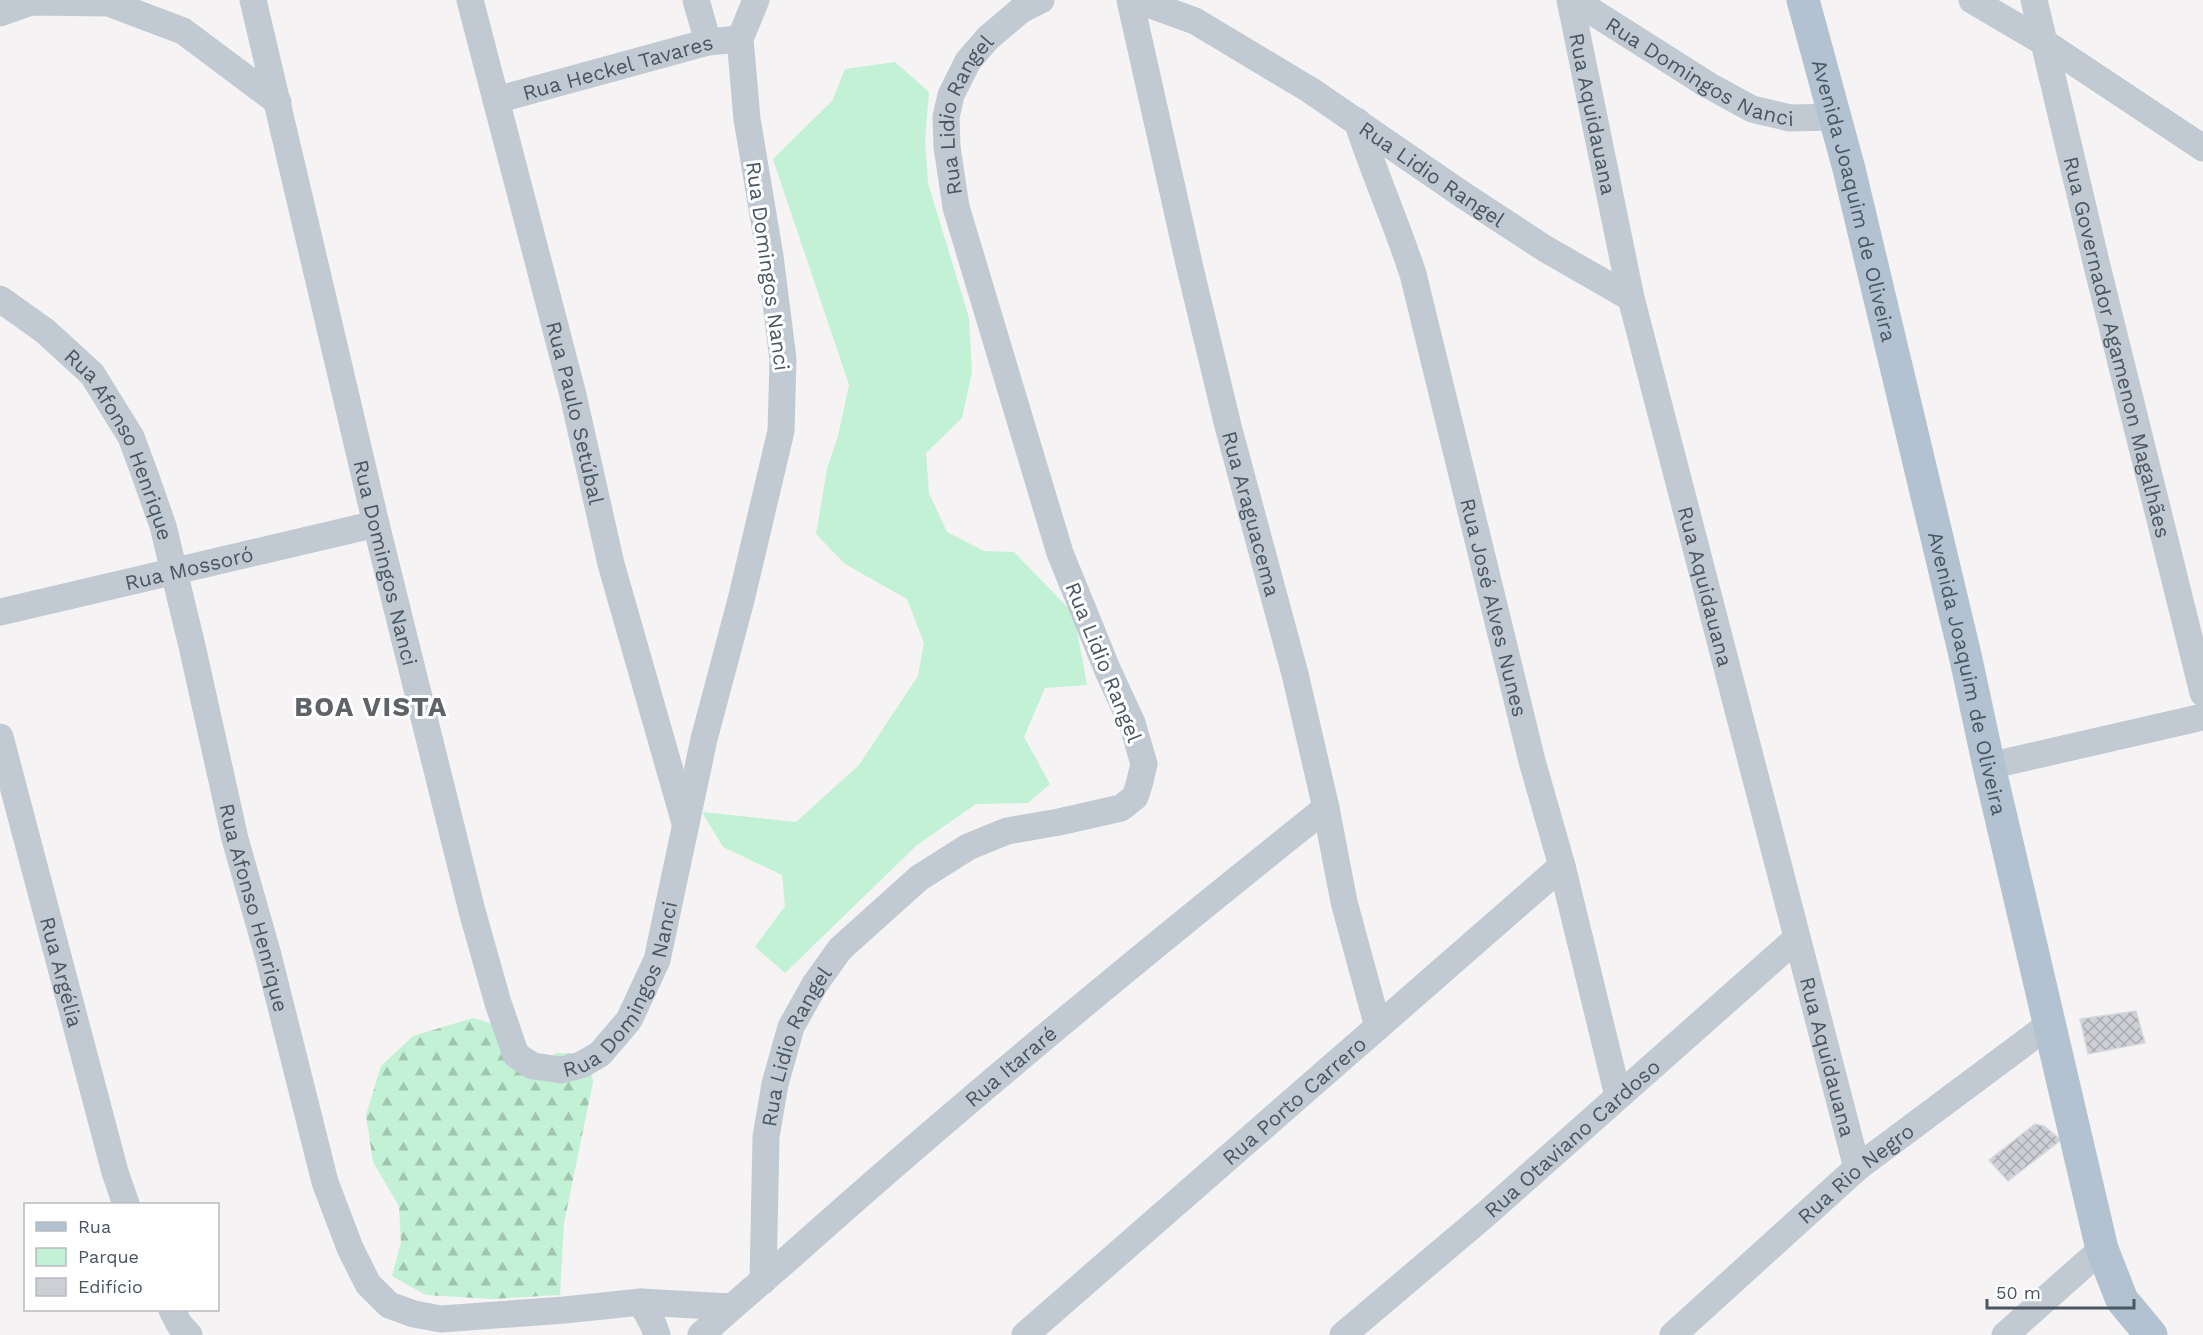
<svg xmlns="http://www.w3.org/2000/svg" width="2203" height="1335" font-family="'Work Sans',sans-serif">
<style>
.green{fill:#c3f1d5}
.forest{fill:url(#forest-firs)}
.building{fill:url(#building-cross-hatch);stroke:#d7d9de;stroke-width:1.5}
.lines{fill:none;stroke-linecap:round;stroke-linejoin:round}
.minor{stroke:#c1cad2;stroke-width:27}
.major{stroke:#b3c2d1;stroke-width:33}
.labels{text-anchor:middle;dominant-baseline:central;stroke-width:6;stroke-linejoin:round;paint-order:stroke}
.street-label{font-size:21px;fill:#4a5661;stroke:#fff}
.district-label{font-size:27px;font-weight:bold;letter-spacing:1.5px;fill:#5f6368;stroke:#fff}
</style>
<defs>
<pattern id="forest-firs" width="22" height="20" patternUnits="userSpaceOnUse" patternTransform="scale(1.5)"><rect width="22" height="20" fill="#c3f1d5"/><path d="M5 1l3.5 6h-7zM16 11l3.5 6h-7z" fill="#a0c6b0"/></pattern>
<pattern id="building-cross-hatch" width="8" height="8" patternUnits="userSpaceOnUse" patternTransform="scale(1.5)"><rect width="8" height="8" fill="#cdcfd5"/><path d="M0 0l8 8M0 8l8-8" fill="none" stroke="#a8abb0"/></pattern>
</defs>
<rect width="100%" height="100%" fill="#f5f3f3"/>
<path class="green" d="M895,62L929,92L925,140L928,183L969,318L972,372L962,418L926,453L929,493L947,532L984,551L1014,552L1074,614L1087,685L1045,688L1024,737L1050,784L1028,803L976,804L917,845L785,973L755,947L785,906L782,875L723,847L702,812L796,822L859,765L918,676L924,643L907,599L845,564L816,534L827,469L838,436L849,385L773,159L832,101L845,69Z"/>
<path class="forest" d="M473,1018L506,1028L545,1061L556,1053L588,1054L593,1082L564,1223L560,1295L493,1299L426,1295L392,1276L401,1242L399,1206L373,1162L366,1115L381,1066L413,1036Z"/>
<g class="building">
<path d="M2136,1011L2145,1043L2088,1054L2080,1019Z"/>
<path d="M2035,1124L2044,1126L2061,1140L2008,1181L1989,1160Z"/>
</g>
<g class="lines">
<g class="minor">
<path id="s1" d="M253,0L376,524L472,911L498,1003L516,1055L533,1066L561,1070L581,1065L600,1054L629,1020L657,960L704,739L741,600L781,431L783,359L770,256L747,119L740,39L756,0"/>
<path id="s2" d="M470,0L573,395L611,564L685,823"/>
<path d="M696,0L708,42"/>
<path id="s3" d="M1130,0L1190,268L1228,426L1295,674L1326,808L1344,902L1378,1027"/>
<path id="s4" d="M1137,0L1195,21L1310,90L1463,195L1544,248L1631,298"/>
<path id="s5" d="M1570,0L1631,298L1857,1168"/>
<path id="s6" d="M1574,0L1708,85L1752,109L1790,118L1834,117"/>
<path d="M1972,0L2045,43L2203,148"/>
<path id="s7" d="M2034,0L2097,266L2203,693"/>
<path d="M0,13L31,2L109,3L183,31L278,102"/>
<path id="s8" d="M496,100L708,42L740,39"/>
<path id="s9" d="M1357,121C1374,173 1396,222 1413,274L1532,761L1562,866L1618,1096"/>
<path id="s10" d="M0,299L45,331L92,374L131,437L144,472L163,526L192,646L235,839L268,955L325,1182L350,1248L368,1284L389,1305L414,1314L441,1319L564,1310L641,1302L731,1307"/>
<path id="s11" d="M0,612L376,524"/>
<path id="s12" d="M0,737L115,1172L126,1204"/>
<path d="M1989,766L2203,717"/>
<path id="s13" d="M763,1281L766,1137L775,1084L791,1027L815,984L840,949L919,878L968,847L1007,831L1059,822L1121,808L1135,797L1139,785L1144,764L1132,723L1108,671L1060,553L956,207L947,147L946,117L951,95L968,61L988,38L1021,10L1041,0"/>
<path d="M641,1302L653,1324L657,1335"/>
<path d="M172,1310L179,1324L189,1335"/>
<path id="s14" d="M701,1335C730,1308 760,1283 790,1257C964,1101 1144,953 1326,808"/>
<path id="s15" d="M1025,1335L1562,866"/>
<path id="s16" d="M1343,1335L1486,1214L1796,939"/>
<path id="s17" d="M1673,1335L1857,1168L2050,1024"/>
<path d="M2005,1335L2102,1249"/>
</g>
<path class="major" id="s18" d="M1803,0L1849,169L1965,655L1989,766L2102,1249L2122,1300L2151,1335"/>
</g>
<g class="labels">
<g class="street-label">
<text stroke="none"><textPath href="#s6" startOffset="146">Rua Domingos Nanci</textPath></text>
<text stroke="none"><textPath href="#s8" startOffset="126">Rua Heckel Tavares</textPath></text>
<text stroke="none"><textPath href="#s5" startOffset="116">Rua Aquidauana</textPath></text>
<text stroke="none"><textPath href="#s13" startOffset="1410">Rua Lidio Rangel</textPath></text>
<text stroke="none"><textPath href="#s4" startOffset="344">Rua Lidio Rangel</textPath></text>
<text stroke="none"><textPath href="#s18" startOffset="207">Avenida Joaquim de Oliveira</textPath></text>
<text transform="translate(768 266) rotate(82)">Rua Domingos Nanci</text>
<text stroke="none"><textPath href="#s7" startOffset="357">Rua Governador Agamenon Magalhães</textPath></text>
<text stroke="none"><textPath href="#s2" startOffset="426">Rua Paulo Setúbal</textPath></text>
<text stroke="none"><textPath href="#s10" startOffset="194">Rua Afonso Henrique</textPath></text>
<text stroke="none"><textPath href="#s3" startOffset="528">Rua Araguacema</textPath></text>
<text stroke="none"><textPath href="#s1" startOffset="578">Rua Domingos Nanci</textPath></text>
<text stroke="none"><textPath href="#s11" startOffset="194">Rua Mossoró</textPath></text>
<text stroke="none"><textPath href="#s5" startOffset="602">Rua Aquidauana</textPath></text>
<text stroke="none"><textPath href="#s9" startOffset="506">Rua José Alves Nunes</textPath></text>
<text transform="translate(1104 662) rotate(68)">Rua Lidio Rangel</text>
<text stroke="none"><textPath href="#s18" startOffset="693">Avenida Joaquim de Oliveira</textPath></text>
<text stroke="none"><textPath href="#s10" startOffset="680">Rua Afonso Henrique</textPath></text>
<text stroke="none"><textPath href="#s12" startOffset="243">Rua Argélia</textPath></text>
<text stroke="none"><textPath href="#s1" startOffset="1244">Rua Domingos Nanci</textPath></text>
<text stroke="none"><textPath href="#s13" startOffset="240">Rua Lidio Rangel</textPath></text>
<text stroke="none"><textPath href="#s5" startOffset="1088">Rua Aquidauana</textPath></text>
<text stroke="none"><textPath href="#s14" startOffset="410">Rua Itararé</textPath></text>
<text stroke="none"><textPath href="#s15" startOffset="357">Rua Porto Carrero</textPath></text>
<text stroke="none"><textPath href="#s16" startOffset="302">Rua Otaviano Cardoso</textPath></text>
<text stroke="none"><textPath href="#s17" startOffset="244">Rua Rio Negro</textPath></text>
</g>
<g class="district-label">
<text x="371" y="707">BOA VISTA</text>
</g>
</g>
<rect x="24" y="1203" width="195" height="108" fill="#ffffff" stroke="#b7bbc0" stroke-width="1.5"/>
<rect x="36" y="1222" width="30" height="9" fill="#b3c2d1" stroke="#b7bbc0" stroke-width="1.5"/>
<text x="78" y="1233" font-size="18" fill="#4a5661">Rua</text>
<rect x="36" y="1248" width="30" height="18" fill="#c3f1d5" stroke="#b7bbc0" stroke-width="1.5"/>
<text x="78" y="1263" font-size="18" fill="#4a5661">Parque</text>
<rect x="36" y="1278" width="30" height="18" fill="#cdcfd5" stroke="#b7bbc0" stroke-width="1.5"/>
<text x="78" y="1293" font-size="18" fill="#4a5661">Edifício</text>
<path d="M1987 1299v9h147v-9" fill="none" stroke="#4a5661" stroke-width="3"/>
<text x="1996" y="1299" font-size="18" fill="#4a5661" stroke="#ffffff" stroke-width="4.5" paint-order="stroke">50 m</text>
</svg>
